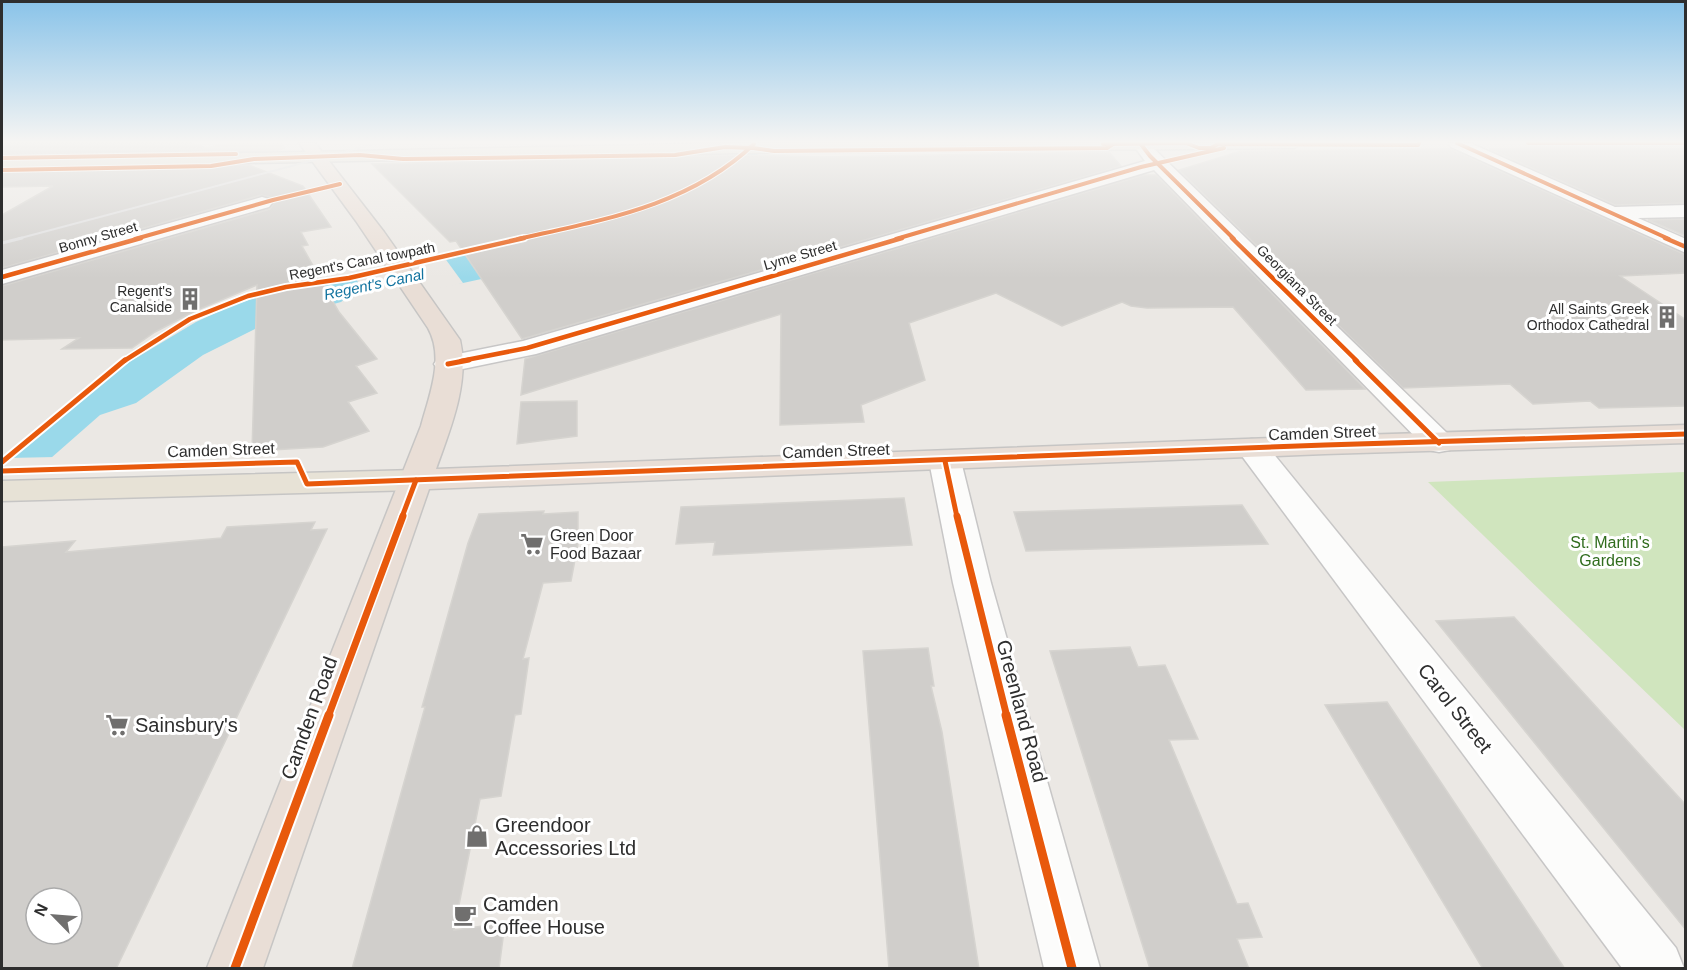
<svg xmlns="http://www.w3.org/2000/svg" width="1687" height="970" font-family="Helvetica,sans-serif">
<style>
.green{fill:#d0e5be}
.plaza{fill:#d9d6d2}
.water{fill:#9ad9ea}
.pier{fill:#ebe8e4}
.building{fill:#d0cecb;stroke:#d6d4d0;stroke-width:1.5;fill-rule:evenodd}
.lines{fill:none;stroke-linecap:round;stroke-linejoin:round}
.minor-casing{stroke:#c7c6c6;stroke-width:3}
.major-casing{stroke:#c6c5c4;stroke-width:3}
.highway-casing{stroke:#c6c5c4;stroke-width:3}
.minor{fill:#fcfcfb;fill-rule:evenodd}
.major{fill:#e7e2d6;fill-rule:evenodd}
.highway{fill:#e9ded6;fill-rule:evenodd}
.rail-far1{stroke:#dfdfe0;stroke-width:2}
.rail{stroke:#dfdfe0;stroke-width:3}
.cycleway-far4-casing{stroke:#fff;stroke-width:6}
.cycleway-far3-casing{stroke:#fff;stroke-width:8}
.cycleway-far2-casing{stroke:#fff;stroke-width:9}
.cycleway-far1-casing{stroke:#fff;stroke-width:10}
.cycleway-casing{stroke:#fff;stroke-width:13}
.cycleway-far4{stroke:#e8590c;stroke-width:4}
.cycleway-far3{stroke:#e8590c;stroke-width:4.5}
.cycleway-far2{stroke:#e8590c;stroke-width:5}
.cycleway-far1{stroke:#e8590c;stroke-width:7}
.cycleway{stroke:#e8590c;stroke-width:9}
.labels{text-anchor:middle;dominant-baseline:central;stroke-width:6;stroke-linejoin:round;paint-order:stroke}
.far-street-label{font-size:14px;fill:#2e2e2e;stroke:#fff}
.far-poi-label{font-size:14px;fill:#2e2e2e;stroke:#fff;text-anchor:end}
.far-water-label{font-size:15px;font-style:italic;fill:#11739f;stroke:#fff}
.street-label{font-size:16px;fill:#2e2e2e;stroke:#fff}
.poi-label{font-size:16px;fill:#2e2e2e;stroke:#fff;text-anchor:start}
.park-label{font-size:16px;fill:#306c1d;stroke:#fff}
.near-street-label{font-size:20px;fill:#2e2e2e;stroke:#fff}
.near-poi-label{font-size:20px;fill:#2e2e2e;stroke:#fff;text-anchor:start}
</style>
<rect width="100%" height="100%" fill="#ebe8e4"/>
<path class="green" d="M1685,472H1686L1685,730L1428,482Z"/>
<path class="plaza" d="M229,143H282L285,149L274,152L218,154L217,151L159,155Z"/>
<path class="water" d="M781,143L522,270L463,283L362,291L352,293L341,302L271,321L203,355L136,403L100,415L2,501V466L126,364L196,322L226,308L269,293L445,260L497,246Z"/>
<g class="pier">
<path d="M444,257L463,283L445,287L364,293L354,275Z"/>
<path d="M56,457L3,503L2,504V462L7,458Z"/>
</g>
<g class="building">
<path d="M2,143H192L214,151L2,156Z"/>
<path d="M1554,148L1686,149V203L1615,205L1489,149Z"/>
<path d="M1451,149L1686,255V273L1620,276L1686,320V406L1599,408L1590,401L1533,404L1510,384L1403,388L1179,170L1241,151Z"/>
<path d="M1109,152L1121,166L522,339L456,241L450,242L372,164L740,155L823,157Z"/>
<path d="M249,165L303,186L331,227L301,232L308,245L302,246L339,312L377,359L356,366L377,393L348,402L369,431L323,447L252,451L257,285L195,311L155,332L132,348L62,349L79,338L2,340V286L270,209L274,203L270,197L261,195L2,268V215L53,186L2,187V170Z"/>
<path d="M1144,175H1156L1365,389L1306,390L1233,307L1147,308L1131,306L1122,302L1062,326L996,293L909,323L925,380L861,405L864,422L780,425L781,314L521,395L525,359Z"/>
<path d="M1686,219V236L1648,220Z"/>
<path d="M577,401V436L517,444L521,402Z"/>
<path d="M904,498L912,545L713,555L715,542L676,544L681,507Z"/>
<path d="M1242,505L1268,544L1026,551L1014,512Z"/>
<path d="M544,511L543,514L578,512V544L571,581L543,583L523,659L529,658L521,714L515,715L501,796L480,799L454,930L505,923L499,969H352L425,707H422L468,543L479,514Z"/>
<path d="M315,522L311,530L327,529L116,969H2V547L75,541L66,552L221,538L227,527ZM36,898H72V934H36Z"/>
<path d="M1514,617L1686,805V930L1436,621Z"/>
<path d="M1130,647L1138,667L1165,665L1198,739L1169,740L1237,904L1248,903L1262,937L1237,939L1249,969H1150L1050,651Z"/>
<path d="M928,648L934,686H931L942,732L979,969H889L863,651Z"/>
<path d="M1387,702L1436,775L1565,969H1483L1325,705Z"/>
</g>
<g class="lines">
<g class="minor-casing">
<g id="minor">
<path d="M1132,143H1148L1450,436L1454,443L1450,450L1439,452L1428,450L1154,170L536,354L448,372L438,370L434,364L438,358L523,341L1145,161Z"/>
<path d="M1449,143H1470L1615,207L1686,205V217L1638,218L1686,239V253L1451,147Z"/>
<path d="M262,197L269,199L272,203L269,207L2,284V270Z"/>
<path d="M1252,439L1263,441L1676,948L1684,968H1622L1236,448L1241,441Z"/>
<path d="M945,451L956,454L961,461L991,583L1100,968H1044L953,583L929,461L934,454Z"/>
</g>
</g>
<g class="major-casing">
<g id="major">
<path d="M740,143H1302L1294,148L740,153L2,168V158Z"/>
<path d="M416,470L428,473L432,480L428,487L416,490L2,501V481Z"/>
</g>
</g>
<g class="highway-casing">
<path id="highway" d="M299,143H315L384,232L460,340C470,382 450,430 436,469L1325,436L1686,425V443L1325,454L429,489L263,968H207L421,426C429,396 445,358 428,328L356,221Z"/>
</g>
<use href="#minor" class="minor"/>
<use href="#major" class="major"/>
<use href="#highway" class="highway"/>
<path class="rail-far1" d="M17,239L378,143"/>
<path class="rail" d="M2,243L22,238"/>
<g class="cycleway-far4-casing">
<g id="cycleway-far4">
<path d="M1140,143L1150,156L1234,239"/>
<path d="M1457,143L1669,239"/>
<path d="M1528,143H1686"/>
<path d="M1103,144L1186,143L1199,148H1211L1218,144L1418,145L1419,143"/>
<path d="M2,158L236,154"/>
<path d="M2,170L211,166L254,159L360,155L403,159L675,155L725,147L753,148L774,151L1107,148L1113,144"/>
<path d="M135,239L273,200L340,184"/>
<path d="M518,239C602,220 689,206 754,144"/>
<path d="M896,239L1141,167L1224,148"/>
</g>
</g>
<g class="cycleway-far3-casing">
<g id="cycleway-far3">
<path d="M1232,238L1357,361"/>
<path d="M1665,238L1686,247"/>
<path d="M2,277L141,238"/>
<path d="M124,361L190,319L248,296L286,287L349,278L524,238"/>
<path d="M461,361L527,348L902,238"/>
</g>
</g>
<g class="cycleway-far2-casing">
<g id="cycleway-far2">
<path d="M1355,360L1439,443"/>
<path d="M448,364L469,360"/>
<path d="M945,461L957,517"/>
<path d="M2,462L125,360"/>
<path d="M2,471L297,462L307,484L1325,445L1686,434"/>
<path d="M402,517L416,480"/>
</g>
</g>
<g class="cycleway-far1-casing">
<g id="cycleway-far1">
<path d="M957,516L1007,717"/>
<path d="M328,717L403,516"/>
</g>
</g>
<g class="cycleway-casing">
<g id="cycleway">
<path d="M1006,715L1072,968"/>
<path d="M235,968L329,715"/>
</g>
</g>
<use href="#cycleway-far4" class="cycleway-far4"/>
<use href="#cycleway-far3" class="cycleway-far3"/>
<use href="#cycleway-far2" class="cycleway-far2"/>
<use href="#cycleway-far1" class="cycleway-far1"/>
<use href="#cycleway" class="cycleway"/>
</g>
<linearGradient id="sky" x2="0" y2="1"><stop stop-color="#89c3e9"/><stop offset="0.51" stop-color="#f6f5f3"/><stop offset="1" stop-color="#f6f5f3" stop-opacity="0"/></linearGradient>
<rect width="1687" height="278" fill="url(#sky)"/>
<defs>
<g id="building-bare" transform="scale(1.8)"><path d="M-4-6H4V6H1V3H-1V6H-4ZM-2.5-4.3h1.7v1.8h-1.7ZM.8-4.3h1.7v1.8H.8ZM-2.5-1h1.7V.8h-1.7ZM.8-1h1.7V.8H.8Z" fill="#706f6e" stroke="#fff" stroke-width="2.5" paint-order="stroke"/></g>
<g id="supermarket-bare" transform="scale(1.8)"><path d="M-6-5.5h2.5l.6 2H6L4.5 2H-2.5L-4.4-4H-6ZM-1.5 3.2a1.3 1.3 0 1 0 .1 0ZM3 3.2a1.3 1.3 0 1 0 .1 0Z" fill="#706f6e" stroke="#fff" stroke-width="2.5" paint-order="stroke"/></g>
<g id="shop-bare" transform="scale(1.8)"><path d="M-5-2.5h2.3a2.7 3.5 0 0 1 5.4 0H5L5.5 6h-11ZM-1.5-2.5h3a1.5 2.3 0 0 0-3 0Z" fill="#706f6e" stroke="#fff" stroke-width="2.5" paint-order="stroke"/></g>
<g id="cafe-bare" transform="scale(1.8)"><path d="M-5.5-4.5H6V0H3Q3 3.5 0 3.5H-2.5Q-5.5 3.5-5.5 0ZM3-3.2v2h1.7v-2ZM-6 4.5H4V6H-6Z" fill="#706f6e" stroke="#fff" stroke-width="2.5" paint-order="stroke"/></g>
</defs>
<g fill-rule="evenodd">
<use href="#building-bare" x="190" y="299"/>
<use href="#building-bare" x="1667" y="317"/>
<use href="#supermarket-bare" x="532" y="544"/>
<use href="#supermarket-bare" x="117" y="725"/>
<use href="#shop-bare" x="477" y="836"/>
<use href="#cafe-bare" x="465" y="915"/>
</g>
<g class="labels">
<g class="far-street-label">
<text transform="translate(98 237) rotate(-16)">Bonny Street</text>
<text transform="translate(800 255) rotate(-16)">Lyme Street</text>
<text transform="translate(362 261) rotate(-11)">Regent's Canal towpath</text>
<text transform="translate(1297 285) rotate(45)">Georgiana Street</text>
</g>
<g class="far-poi-label">
<text x="172" y="291">Regent's<tspan x="172" dy="16">Canalside</tspan></text>
<text x="1649" y="309">All Saints Greek<tspan x="1649" dy="16">Orthodox Cathedral</tspan></text>
</g>
<g class="far-water-label">
<text transform="translate(374 284) rotate(-12)">Regent's Canal</text>
</g>
<g class="street-label">
<text transform="translate(1322 433) rotate(-2)">Camden Street</text>
<text transform="translate(221 450) rotate(-2)">Camden Street</text>
<text transform="translate(836 451) rotate(-2)">Camden Street</text>
</g>
<g class="poi-label">
<text x="550" y="535">Green Door<tspan x="550" dy="18">Food Bazaar</tspan></text>
</g>
<g class="park-label">
<text x="1610" y="542">St. Martin's<tspan x="1610" dy="18">Gardens</tspan></text>
</g>
<g class="near-street-label">
<text transform="translate(1455 708) rotate(52)">Carol Street</text>
<text transform="translate(1022 711) rotate(75)">Greenland Road</text>
<text transform="translate(309 718) rotate(-70)">Camden Road</text>
</g>
<g class="near-poi-label">
<text x="135" y="725">Sainsbury's</text>
<text x="495" y="825">Greendoor<tspan x="495" dy="23">Accessories Ltd</tspan></text>
<text x="483" y="904">Camden<tspan x="483" dy="23">Coffee House</tspan></text>
</g>
</g>
<rect width="1687" height="970" fill="none" stroke="#2e2e2e" stroke-width="6"/>
<g transform="translate(54 916) rotate(295)"><circle r="28" fill="#ffffff" stroke="#ababab" stroke-width="1.5"/>
<path d="M0-4.5L10 22L0 15L-10 22Z" fill="#706f6e"/>
<text y="-9" font-size="16" font-weight="bold" text-anchor="middle" fill="#2e2e2e">N</text>
</g>
</svg>
